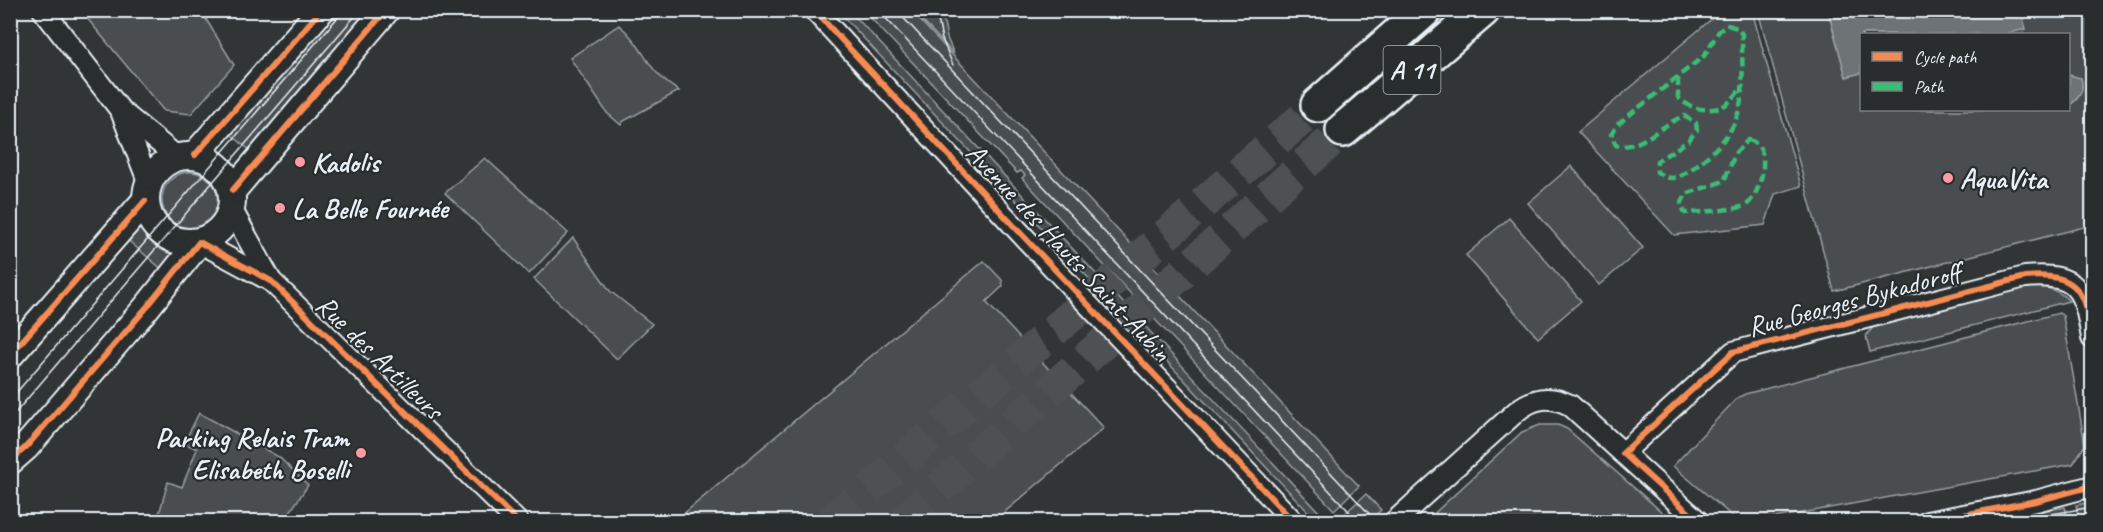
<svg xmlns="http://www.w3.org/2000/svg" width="2103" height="532" font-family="Caveat,sans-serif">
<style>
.green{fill:#494d4f;stroke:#989fa4;stroke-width:1.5;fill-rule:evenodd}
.water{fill:#6e7376;stroke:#9fa5aa;stroke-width:1.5}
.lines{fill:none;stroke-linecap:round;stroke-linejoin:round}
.motorway-tunnel{stroke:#4d5153;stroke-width:33;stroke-dasharray:33 16;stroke-linecap:butt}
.minor-casing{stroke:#e8f1f8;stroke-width:24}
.tertiary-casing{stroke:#e8f1f8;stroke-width:30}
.motorway-casing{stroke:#e8f1f8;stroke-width:38}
.minor{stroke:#2a2d2e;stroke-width:20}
.tertiary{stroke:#2a2d2e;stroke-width:26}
.motorway{stroke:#2a2d2e;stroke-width:33}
.tram{stroke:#e8f1f8;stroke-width:1.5}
.quiet{stroke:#3abd76;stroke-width:4.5;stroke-dasharray:9 4.5;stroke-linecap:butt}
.cycleway-casing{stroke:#2a2d2e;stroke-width:10}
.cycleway{stroke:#f68b52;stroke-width:6}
.poi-dot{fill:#ff9aa2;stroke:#2a2d2e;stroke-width:2}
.labels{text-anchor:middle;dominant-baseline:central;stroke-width:4.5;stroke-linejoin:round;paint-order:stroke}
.shield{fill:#2a2d2e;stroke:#afb6bb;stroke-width:1.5}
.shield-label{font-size:27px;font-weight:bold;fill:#e8f1f8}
.poi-label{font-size:28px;font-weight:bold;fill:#e8f1f8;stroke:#2a2d2e;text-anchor:start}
.street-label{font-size:28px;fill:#e8f1f8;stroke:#2a2d2e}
</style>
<rect width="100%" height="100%" fill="#323536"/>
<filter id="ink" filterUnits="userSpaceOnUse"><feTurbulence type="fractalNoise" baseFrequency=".0167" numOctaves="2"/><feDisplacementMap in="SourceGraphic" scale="12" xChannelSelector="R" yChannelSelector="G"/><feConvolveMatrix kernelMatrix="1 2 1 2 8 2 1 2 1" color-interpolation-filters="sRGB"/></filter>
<g filter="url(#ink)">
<g class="green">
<path d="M81,11H201L234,65L191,114L164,111Z"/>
<path d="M333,11H373L252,152L228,132Z"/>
<path d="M838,11H850L1319,512L1313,517Z"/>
<path d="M864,11H911L1359,486L1334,510L1022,178L1025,175L1021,171L1017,173Z"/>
<path d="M913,11H942L947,38L954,54Z"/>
<path d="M1721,11H1752L1801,186L1775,194L1765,225L1674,235L1578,132Z"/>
<path d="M1758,11H2092V225L1834,291ZM1862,34H2068V110H1862Z"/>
<path d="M619,25C646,47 645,71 679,91L622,122L621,125L607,113L570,58Z"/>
<path d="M485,158L568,233L529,274L445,193Z"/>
<path d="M1571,166L1643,248L1599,285L1528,203Z"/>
<circle cx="190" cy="200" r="28"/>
<path d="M1509,218L1581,301L1538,338L1466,255Z"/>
<path d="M137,223L153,244L176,256L164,271L124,237Z"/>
<path d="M573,238L610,291L652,324L617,359L534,279Z"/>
<path d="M984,261L1002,280L1003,286L986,302L1104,428L994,521H675Z"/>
<path d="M2029,286C2043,286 2059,290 2069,301L1870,352L1866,336L1874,326Z"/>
<path d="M2059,313L2063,316L2085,445L2073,464L1752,522L1738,521L1673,466L1737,398L1745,394Z"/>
<path d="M199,413L279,457L308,485L284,521H157L168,482L182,487L197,449L184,443Z"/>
<path d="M1540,425H1558L1567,429L1672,521H1426L1522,432Z"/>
<path d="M1366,494L1381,510L1369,521H1345L1341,517Z"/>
<path d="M2092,502V521H2079L2076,505Z"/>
<path d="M2065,507L2068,521L1978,522Z"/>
</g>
<g class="water">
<path d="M1828,11H2021L2026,29L2004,34H1862L1861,73L1846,77Z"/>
<path d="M2069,75L2081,78C2085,91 2079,98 2069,106Z"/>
</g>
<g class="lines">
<g class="motorway-tunnel">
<path d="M830,522L1318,105"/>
<path d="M902,522L1343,130"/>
</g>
<g class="minor-casing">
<g id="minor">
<path d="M43,10L121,111L177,157"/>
<path d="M814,10L1025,238L1294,522"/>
<path d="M122,114L148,181"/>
<path d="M232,210L271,281"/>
<path d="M199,242L271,281L518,522"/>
<path d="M1623,453L1733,352L2025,277C2079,272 2084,291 2092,338"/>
<path d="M1394,522L1517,411C1534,397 1550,395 1570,405L1699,522"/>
<path d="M1927,522L2036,501L2092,486"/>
</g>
</g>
<g class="tertiary-casing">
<g id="tertiary">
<path d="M195,155L321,10"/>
<circle cx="189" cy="199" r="43"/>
<path d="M233,190L386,10"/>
<path d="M10,355L145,201"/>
<path d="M10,461L26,447L147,307L199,242"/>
</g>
</g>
<g class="motorway-casing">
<g id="motorway">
<path d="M1318,105L1425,10"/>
<path d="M1343,130L1483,10"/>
</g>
</g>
<use href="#minor" class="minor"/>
<use href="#tertiary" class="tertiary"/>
<use href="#motorway" class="motorway"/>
<g class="tram">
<path d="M878,10L1359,522"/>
<path d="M896,10L1377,522"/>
<path d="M936,10L942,39L953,65"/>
<path d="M10,400L344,10"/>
<path d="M10,419L360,10"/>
<path d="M2006,522L2092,507"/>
<path d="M2084,522L2092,520"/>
</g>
<g class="quiet">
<path d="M1728,25L1737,28L1742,34C1742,100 1751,124 1693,168C1680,177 1671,183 1657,172V161L1688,141L1697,130L1696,123L1684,116C1663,123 1640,151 1616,145L1611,135L1618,124L1704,56L1719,31Z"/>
<path d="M1678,78V97C1689,110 1714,114 1728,103C1733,99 1737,93 1742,88"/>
<path d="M1748,140C1775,144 1761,196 1745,206C1739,209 1694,213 1685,213L1681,204L1686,194L1724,181L1736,152Z"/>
</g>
<g class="cycleway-casing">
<g id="cycleway">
<path d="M814,10L1025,238L1294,522"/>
<path d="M195,155L321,10"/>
<path d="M233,190L386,10"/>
<path d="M10,355L145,201"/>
<path d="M10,461L26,447L147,307L199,242L271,281L518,522"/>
<path d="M1699,522L1623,453L1733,352L2025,277C2079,272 2084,291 2092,338"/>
<path d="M1927,522L2036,501L2092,486"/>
</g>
</g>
<use href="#cycleway" class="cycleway"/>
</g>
</g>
<g class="poi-dot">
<circle cx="300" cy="162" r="6"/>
<circle cx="1948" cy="178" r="6"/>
<circle cx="280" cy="208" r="6"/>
<circle cx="361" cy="453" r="6"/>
</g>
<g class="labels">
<rect class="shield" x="1383.5" y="46" width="57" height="48" rx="4.5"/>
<g class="shield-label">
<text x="1412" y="70">A 11</text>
</g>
<g class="poi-label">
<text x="312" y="162">Kadolis</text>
<text x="1960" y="178">AquaVita</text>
<text x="292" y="208">La Belle Fournée</text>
<text x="349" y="437" text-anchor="end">Parking Relais Tram<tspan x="349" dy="32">Elisabeth Boselli</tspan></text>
</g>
<g class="street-label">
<text transform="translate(1069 252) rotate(47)">Avenue des Hauts Saint-Aubin</text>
<text transform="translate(1854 299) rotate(-15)">Rue Georges Bykadoroff</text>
<text transform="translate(380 357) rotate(44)">Rue des Artilleurs</text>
</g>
</g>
<rect width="2103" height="532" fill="none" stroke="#2a2d2e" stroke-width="36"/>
<rect x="18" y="18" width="2067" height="496" fill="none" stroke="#e8f1f8" stroke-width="2" filter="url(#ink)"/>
<rect x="1860" y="33" width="210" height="78" fill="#2a2d2e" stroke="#767b7f" stroke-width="1.5"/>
<rect x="1872" y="52" width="30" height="9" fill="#f68b52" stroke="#767b7f" stroke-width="1.5"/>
<text x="1914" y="63" font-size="18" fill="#e8f1f8">Cycle path</text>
<rect x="1872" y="82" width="30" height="9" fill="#3abd76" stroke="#767b7f" stroke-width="1.5"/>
<text x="1914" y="93" font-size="18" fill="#e8f1f8">Path</text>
</svg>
